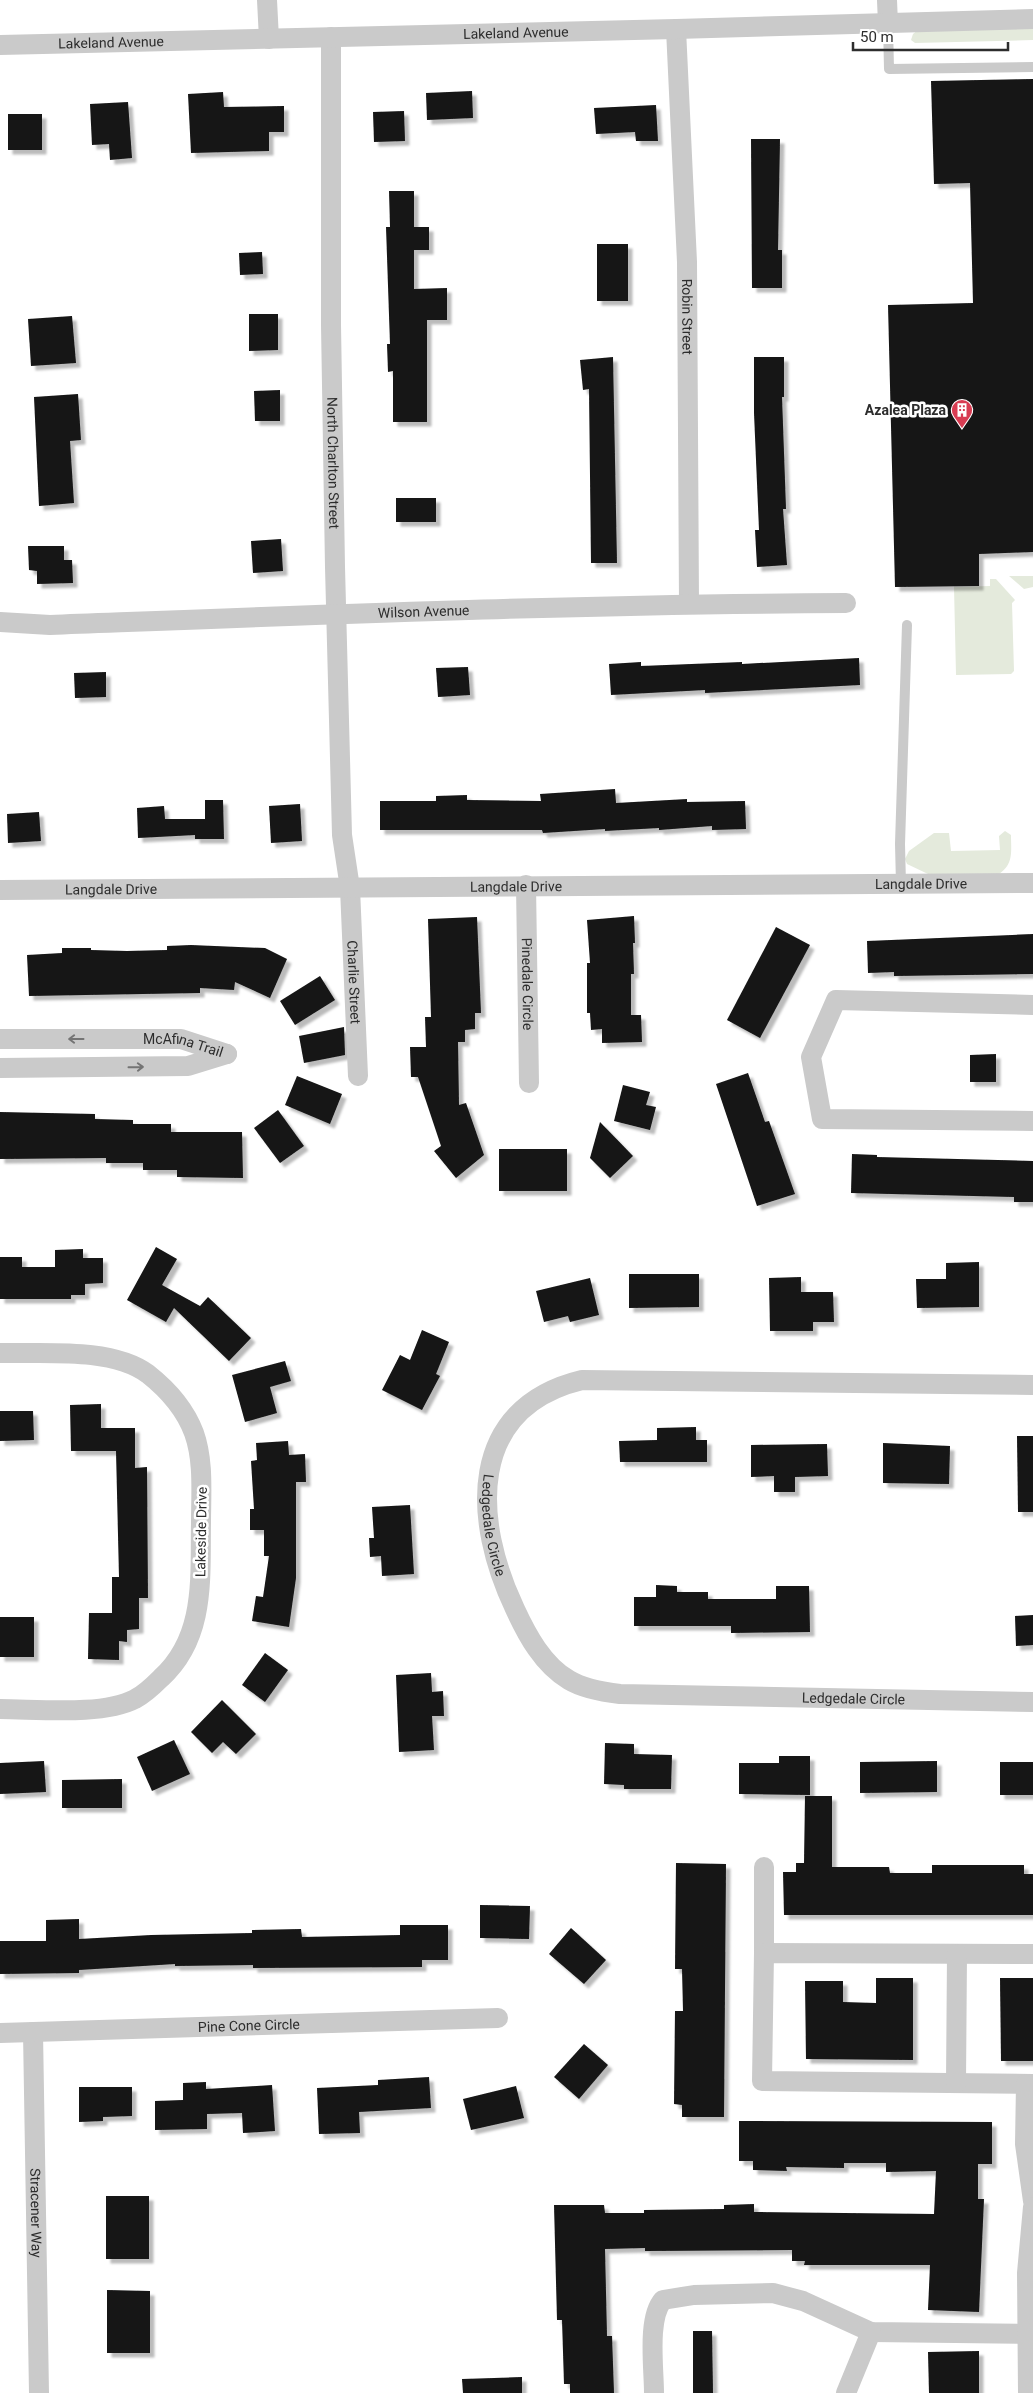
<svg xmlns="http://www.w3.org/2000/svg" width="1033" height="2393" font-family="Roboto,sans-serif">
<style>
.green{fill:#e4eadc}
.building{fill:#141414;filter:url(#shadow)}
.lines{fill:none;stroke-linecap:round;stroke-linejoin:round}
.service{stroke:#cacaca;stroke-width:10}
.minor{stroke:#cacaca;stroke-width:20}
.oneway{stroke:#747474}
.labels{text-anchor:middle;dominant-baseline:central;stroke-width:5;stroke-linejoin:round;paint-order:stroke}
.street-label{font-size:14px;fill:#2d2d2d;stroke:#fff}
.poi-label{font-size:14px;font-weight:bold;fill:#2d2d2d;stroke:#fff;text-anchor:end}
</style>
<defs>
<filter id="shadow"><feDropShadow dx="4.5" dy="4.5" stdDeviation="1" flood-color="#0004"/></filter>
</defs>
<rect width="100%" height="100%" fill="#fff"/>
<g class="green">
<path d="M1033,27V40L915,43L911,40L913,34L918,30Z"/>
<path d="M1009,576H1033V587L1024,589Z"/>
<path d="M990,579H996L1015,600L1012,603L1014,671L1011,674L956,675L954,587L990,586Z"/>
<path d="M1005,831L1011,835C1011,851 1014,864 999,874H928L907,864L905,859L909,851L934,833H949L951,851L1000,850L999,836Z"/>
</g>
<g class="building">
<path d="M1033,79V552L979,554V586L895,587L888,305L973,303L970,183L934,184L931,81Z"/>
<path d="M472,91L473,118L427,120L426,93Z"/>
<path d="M223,92L224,107L284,106V132H269V151L191,153L188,94Z"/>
<path d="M128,102L132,158L110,160L109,144L92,145L90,104Z"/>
<path d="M656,105L658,141H636L635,132L596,134L594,108Z"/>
<path d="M404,111L405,141L374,142L373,112Z"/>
<rect x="8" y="114" width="34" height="36"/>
<path d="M751,139H780L778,250H782V288H752Z"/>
<path d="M389,191H414V227H429V250H414V289L447,288V320H427V422H393V371L388,372L387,344H390L386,227H390Z"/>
<rect x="597" y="244" width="31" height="57"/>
<path d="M262,252L263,274L240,275L239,253Z"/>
<path d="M249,314H278V350L249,351Z"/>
<path d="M72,316L76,363L31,366L28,319Z"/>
<path d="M613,357L617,563H591L589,389L583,390L580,360Z"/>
<path d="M754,357H784V397H782L786,509H783L787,565L757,567L755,530H759L754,413Z"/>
<path d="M280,390V421H255L254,391Z"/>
<path d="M78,394L81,440L70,441L74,503L39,506L34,397Z"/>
<rect x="396" y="498" width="40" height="24"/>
<path d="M281,539L283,571L253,573L251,541Z"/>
<path d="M28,546H64V560H72L73,583L37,584V571L29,570Z"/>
<path d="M859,658L860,685L705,693V690L611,695L609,664L641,662V666L742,662V664Z"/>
<path d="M468,667L470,695L438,697L436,668Z"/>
<path d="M106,672V697L75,698L74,673Z"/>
<path d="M615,789L616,803L687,799V802L745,801L746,829L712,830V826L659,830V828L605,831V829L543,833L542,830H380V801H436V796L467,795V800L541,801L540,794Z"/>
<path d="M205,800H223L224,839H195V835L138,838L137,808L164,806L165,819H205Z"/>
<path d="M300,804L302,841L271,843L269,806Z"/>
<path d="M39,812L41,841L8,843L7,814Z"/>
<path d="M634,916L635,943H633L634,974H631V1015H641L642,1042L602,1043V1029L591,1030L590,1013H587V963H590L587,920Z"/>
<path d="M477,917L481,1013H475V1029L465,1030V1042H458L459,1105L466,1103L484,1155L456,1178L434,1151L441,1146L418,1077H411L410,1047H426L425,1017H431L428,919Z"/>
<path d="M776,927L810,945L760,1038L727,1020Z"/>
<path d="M1033,934V974L894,976V972L868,973L867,941Z"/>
<path d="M191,945L265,948L287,959L270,998L235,982L234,990L200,988V993L29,996L27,955L62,953V948H91V950L127,951L167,950V946Z"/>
<path d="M320,976L335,1000L295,1025L280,1001Z"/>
<path d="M344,1027L345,1055L304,1063L299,1036Z"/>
<path d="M996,1054V1082H970V1055Z"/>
<path d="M748,1073L765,1122L769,1121L795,1194L757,1206L716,1084Z"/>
<path d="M297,1076L342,1094L330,1124L285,1105Z"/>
<path d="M623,1085L650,1092L646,1105L656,1107L650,1130L614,1121Z"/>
<path d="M278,1110L304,1146L280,1163L254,1128Z"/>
<path d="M0,1112L95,1114V1119L133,1120V1124H171V1132H242L243,1178L177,1177V1170H143V1163H106V1158L0,1159Z"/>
<path d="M600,1122L633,1156L610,1178L590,1158Z"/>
<rect x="499" y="1149" width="68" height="42"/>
<path d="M852,1154L877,1155V1157L1033,1161V1202H1014V1197L851,1193Z"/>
<path d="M156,1247L177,1259L162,1285L200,1306L208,1297L251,1338L229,1361L174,1308L166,1322L127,1300Z"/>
<path d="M83,1249V1258H103V1283L85,1284V1295H71V1299H0V1257H22V1267H55V1250Z"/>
<path d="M979,1262V1307L917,1308L916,1279H946V1263Z"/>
<path d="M629,1274H699V1307L629,1308Z"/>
<path d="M801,1277V1292H833L834,1322H813V1331H770L769,1278Z"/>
<path d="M590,1278L599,1315L570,1322L568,1316L544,1322L536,1291Z"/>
<path d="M422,1330L449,1342L436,1374L440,1376L422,1410L382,1390L400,1355L410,1360Z"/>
<path d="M285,1361L291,1381L270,1387L277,1413L245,1422L232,1375Z"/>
<path d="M101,1404V1428H135V1468L147,1467L148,1598H139V1629L127,1630V1642L119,1641V1660L88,1659L89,1613H112V1577H119L116,1451H71L70,1405Z"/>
<path d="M0,1411H33L34,1440L0,1441Z"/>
<path d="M696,1427V1440H707V1462H620L619,1441L657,1440V1428Z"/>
<path d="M1017,1436H1033V1512H1018Z"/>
<path d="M288,1441L289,1455L305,1454L306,1482H296V1578L289,1627L252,1621L256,1596L263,1597L269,1556H264V1530H250V1509H254L251,1461L257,1460L256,1443Z"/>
<path d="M883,1443L950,1446L949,1484L883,1483Z"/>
<path d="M827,1444L828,1476L795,1477V1492H774V1476L751,1477V1445Z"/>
<path d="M410,1505L414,1574L382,1576L381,1556L370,1557L369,1538H374L372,1507Z"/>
<path d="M656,1585L677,1586V1592H708V1599H776V1586H809L810,1632L731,1633V1626H634V1597H656Z"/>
<path d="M1033,1615V1645L1016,1646L1015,1616Z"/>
<rect x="0" y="1617" width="34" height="40"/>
<path d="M265,1653L288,1670L265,1702L242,1685Z"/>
<path d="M431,1673L432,1692L443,1691L444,1716H432L434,1750L399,1752L396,1675Z"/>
<path d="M222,1700L256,1734L236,1754L223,1742L212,1753L191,1732Z"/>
<path d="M174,1740L190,1774L152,1791L137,1757Z"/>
<path d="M605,1743L634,1744V1754L672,1755L671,1789H624V1785L604,1784Z"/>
<path d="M779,1756H810V1795L739,1794V1763H779Z"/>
<path d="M44,1761L46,1792L0,1794V1763Z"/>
<path d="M937,1761V1792L860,1793V1762Z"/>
<rect x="1000" y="1762" width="33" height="33"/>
<path d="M122,1779V1808H62V1780Z"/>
<path d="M805,1796H832V1867H889L890,1873H932V1865H1024V1874H1033V1915H784L783,1872H796V1863H804Z"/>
<path d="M676,1863L726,1864L724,2117H682V2105L674,2104L675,2011H683L682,1969H675Z"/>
<path d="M480,1905L530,1906L529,1939L480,1938Z"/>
<path d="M79,1919V1939L151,1935L252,1933V1930L301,1929L302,1937L400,1935V1925H448V1960H422V1967L253,1968V1965L175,1966V1964L79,1970V1973L0,1974V1941H46V1920Z"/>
<path d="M571,1928L606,1960L584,1984L549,1954Z"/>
<path d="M876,1978H913V2060L806,2059L805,1981H843V2002L876,2003Z"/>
<path d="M1000,1978H1033V2061H1001Z"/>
<path d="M584,2044L608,2065L579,2099L554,2077Z"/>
<path d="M429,2077L431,2108L359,2112L360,2133L319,2134L317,2088L378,2085V2080Z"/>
<path d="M206,2082V2089L272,2085L275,2131L243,2133L242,2113L207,2114V2129L155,2130V2101L183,2100V2083Z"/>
<path d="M516,2086L524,2118L471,2130L463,2099Z"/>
<path d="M79,2087H132V2116L103,2117V2121L79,2122Z"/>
<path d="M739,2121L992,2122V2164H978V2199H984L979,2312L928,2310L930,2265H804L805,2261H792V2250L645,2251V2248L605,2249L607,2336H612L614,2393H570V2384H564L562,2320H557L554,2205H604L605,2213H644V2210L724,2209V2205L754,2204V2212L934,2214L936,2171L886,2172V2163H844V2168L786,2167L787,2171L753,2170V2161H739Z"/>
<rect x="106" y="2196" width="43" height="63"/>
<path d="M107,2290L150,2291V2353H107Z"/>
<path d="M693,2331H712L713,2393H693Z"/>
<path d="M979,2351V2393H929L928,2352Z"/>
<path d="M522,2377V2393H463L462,2379Z"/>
</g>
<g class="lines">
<g class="service">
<path d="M888,24L889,69L1033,67"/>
<path d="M901,884L900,844L907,625"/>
</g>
<g class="minor">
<path d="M267,0L269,39"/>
<path d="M887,0L888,24"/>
<path id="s1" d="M676,29L687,262L689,603"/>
<path id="s2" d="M331,37V325L335,567L342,835L350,888L358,1076"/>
<path id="s3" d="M0,45L676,29L1033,19"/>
<path id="s4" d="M0,622L50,625C315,615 581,604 846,603"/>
<path id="s5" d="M526,885L529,1083"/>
<path id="s6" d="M0,890L1033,883"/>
<path d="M1033,1005L836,1000L811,1057L822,1119L1033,1121"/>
<path id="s7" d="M0,1039H181L227,1054"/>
<path d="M0,1068L188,1066L227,1054"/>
<path d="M0,1353C43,1354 112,1347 148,1374C167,1389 185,1409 194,1433C204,1461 201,1493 201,1523C200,1578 206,1637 161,1678C153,1686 145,1694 135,1699C103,1716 37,1709 0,1709"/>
<path id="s8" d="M1033,1385L582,1380C466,1408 473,1521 515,1609C527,1635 543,1665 569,1680C584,1689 603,1692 620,1694L1033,1702"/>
<path d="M764,1867V1953"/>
<path d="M1033,1954L764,1953L762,2081L1033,2084"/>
<path id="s9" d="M33,2032L39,2393"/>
<path id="s10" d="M0,2033L498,2018"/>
<path d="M956,2083L957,1954"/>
<path d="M1026,2084L1025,2144L1033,2201"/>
<path d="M654,2393C654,2368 647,2318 663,2300L694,2295L773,2293L803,2301L871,2332L1028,2334"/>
<path d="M846,2393L871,2332"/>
<path d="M1028,2393L1027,2273L1033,2207"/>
</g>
</g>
<defs><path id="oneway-shaft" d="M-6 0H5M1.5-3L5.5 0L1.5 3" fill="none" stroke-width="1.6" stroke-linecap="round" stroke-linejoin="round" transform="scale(1.25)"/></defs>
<g class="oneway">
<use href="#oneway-shaft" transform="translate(76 1039) rotate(180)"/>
<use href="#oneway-shaft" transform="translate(136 1067) rotate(-1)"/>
</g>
<defs>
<g id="building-pin" transform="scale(1.125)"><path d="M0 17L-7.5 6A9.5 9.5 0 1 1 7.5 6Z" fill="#d83c52" stroke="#fff"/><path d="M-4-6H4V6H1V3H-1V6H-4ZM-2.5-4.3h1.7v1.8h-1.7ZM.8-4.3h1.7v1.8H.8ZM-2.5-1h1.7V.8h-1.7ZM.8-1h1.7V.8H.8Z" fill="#fff"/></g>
</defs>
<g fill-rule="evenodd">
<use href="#building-pin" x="962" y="410"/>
</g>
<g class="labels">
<g class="street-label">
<text stroke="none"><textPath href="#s3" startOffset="516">Lakeland Avenue</textPath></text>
<text stroke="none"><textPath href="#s3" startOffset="111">Lakeland Avenue</textPath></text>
<text stroke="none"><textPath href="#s1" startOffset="288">Robin Street</textPath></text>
<text stroke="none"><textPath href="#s2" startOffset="426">North Charlton Street</textPath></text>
<text stroke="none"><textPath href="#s4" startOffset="424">Wilson Avenue</textPath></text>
<text stroke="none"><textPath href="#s6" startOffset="921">Langdale Drive</textPath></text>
<text stroke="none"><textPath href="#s6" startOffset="516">Langdale Drive</textPath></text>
<text stroke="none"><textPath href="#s6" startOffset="111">Langdale Drive</textPath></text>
<text stroke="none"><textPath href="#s2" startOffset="946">Charlie Street</textPath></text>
<text stroke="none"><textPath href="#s5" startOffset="99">Pinedale Circle</textPath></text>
<text stroke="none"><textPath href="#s7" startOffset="184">McAfina Trail</textPath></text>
<text stroke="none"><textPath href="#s8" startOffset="644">Ledgedale Circle</textPath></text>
<text transform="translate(201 1532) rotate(-89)">Lakeside Drive</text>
<text stroke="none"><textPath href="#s8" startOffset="1109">Ledgedale Circle</textPath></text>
<text stroke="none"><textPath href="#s10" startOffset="249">Pine Cone Circle</textPath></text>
<text stroke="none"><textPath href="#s9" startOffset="181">Stracener Way</textPath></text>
</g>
<g class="poi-label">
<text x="946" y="410">Azalea Plaza</text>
</g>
</g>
<path d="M853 42v8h155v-8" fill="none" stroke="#2d2d2d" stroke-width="2.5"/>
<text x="860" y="42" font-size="15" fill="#2d2d2d" stroke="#ffffff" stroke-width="4" paint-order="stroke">50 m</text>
</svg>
